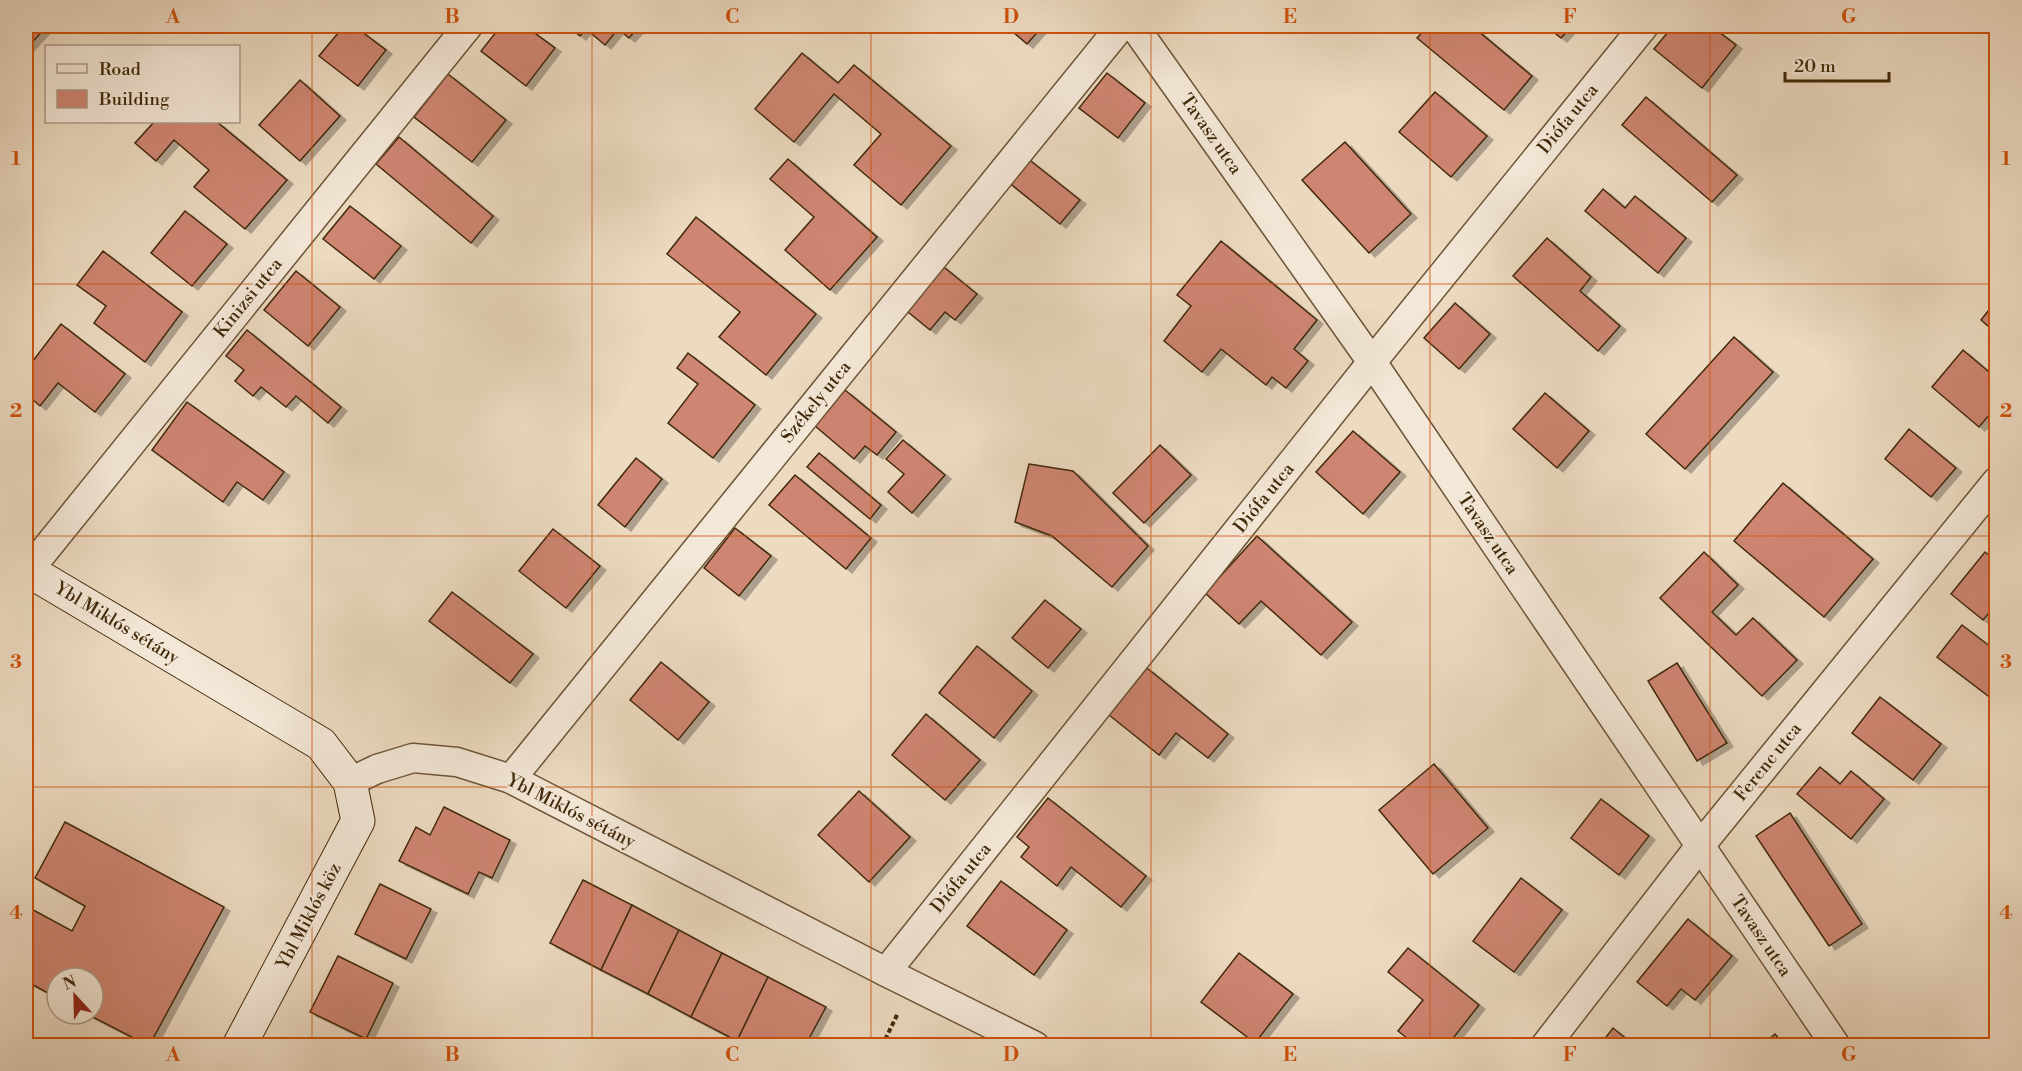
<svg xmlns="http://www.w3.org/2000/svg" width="2022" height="1071" font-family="'Libre Bodoni',serif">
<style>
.building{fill:#ce8572;stroke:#412909;stroke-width:1.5;filter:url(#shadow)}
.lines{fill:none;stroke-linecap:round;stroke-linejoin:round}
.street-casing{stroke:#6c5537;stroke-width:31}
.secondary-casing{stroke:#412909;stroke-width:35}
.path{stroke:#412909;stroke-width:4;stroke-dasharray:4.5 3;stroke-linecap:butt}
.street{stroke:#f3e7d7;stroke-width:28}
.secondary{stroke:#f3e7d7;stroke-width:33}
.grid{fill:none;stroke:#cf520c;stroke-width:1.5;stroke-opacity:0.55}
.labels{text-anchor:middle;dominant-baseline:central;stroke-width:4.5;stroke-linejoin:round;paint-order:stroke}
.street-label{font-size:18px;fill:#412909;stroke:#f3e7d7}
.neatline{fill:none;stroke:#cf520c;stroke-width:2}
.grid-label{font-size:20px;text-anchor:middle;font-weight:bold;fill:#cf520c}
</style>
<defs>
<filter id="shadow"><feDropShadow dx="6" dy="4" stdDeviation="0" flood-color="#0004"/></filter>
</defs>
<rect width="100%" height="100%" fill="#ecdac1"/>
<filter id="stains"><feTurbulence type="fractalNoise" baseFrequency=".00333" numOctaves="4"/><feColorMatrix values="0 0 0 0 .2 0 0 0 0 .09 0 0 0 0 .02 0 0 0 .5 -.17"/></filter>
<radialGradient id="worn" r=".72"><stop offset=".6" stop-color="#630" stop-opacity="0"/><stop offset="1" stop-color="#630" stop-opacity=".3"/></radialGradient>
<g class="building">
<path d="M26,26H47L26,49Z"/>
<path d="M344,26H354L386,50L358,86L319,56Z"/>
<path d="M501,26H525L555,48L526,86L481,51Z"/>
<path d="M567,26H640L629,38L618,29L605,45L586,29L580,36Z"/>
<path d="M1006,26H1043L1027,44Z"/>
<path d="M1428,26H1472L1532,76L1504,110L1417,38Z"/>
<path d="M1546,26H1572L1561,38Z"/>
<path d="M1673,26H1711L1736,45L1702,88L1654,49Z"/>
<path d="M802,53L838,83L854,65L951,146L901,205L854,165L881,134L834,94L794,142L755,109Z"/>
<path d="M1107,73L1145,103L1118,138L1079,108Z"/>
<path d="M448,74L506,120L472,162L414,117Z"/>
<path d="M300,80L340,116L300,161L259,125Z"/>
<path d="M1435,92L1487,136L1451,177L1399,132Z"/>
<path d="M1646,97L1737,175L1712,202L1622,125Z"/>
<path d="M154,122H217L287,180L245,229L194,187L209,170L174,140L156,161L135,143Z"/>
<path d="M399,137L493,216L471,243L376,164Z"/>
<path d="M1345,142L1411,214L1369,253L1302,180Z"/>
<path d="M1027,158L1080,200L1060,224L1008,182Z"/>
<path d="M788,159L877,237L830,290L785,250L814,217L770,179Z"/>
<path d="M1603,189L1625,208L1635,196L1686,238L1658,273L1585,211Z"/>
<path d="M350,206L401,246L374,279L323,239Z"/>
<path d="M185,211L227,244L192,286L151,253Z"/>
<path d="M696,217L816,314L766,375L719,337L740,312L667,254Z"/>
<path d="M1547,238L1591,277L1580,291L1620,326L1598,351L1513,276Z"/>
<path d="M1221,241L1317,320L1294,349L1308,361L1286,388L1272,377L1266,385L1221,349L1202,372L1164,341L1191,306L1177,295Z"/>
<path d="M103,251L182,312L145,362L94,323L106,306L77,285Z"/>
<path d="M940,264L977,294L955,320L945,312L930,330L903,308Z"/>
<path d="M296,271L340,307L308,346L264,310Z"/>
<path d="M1996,301V333L1981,320Z"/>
<path d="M1455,303L1490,334L1459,369L1424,338Z"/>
<path d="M61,324L125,374L95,412L58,383L40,406L26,394V370Z"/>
<path d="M247,330L341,407L328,423L296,396L286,407L261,387L253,396L235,381L244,370L226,356Z"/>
<path d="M1734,337L1773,372L1685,469L1646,434Z"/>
<path d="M1963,350L1996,378V407L1979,427L1932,387Z"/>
<path d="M688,353L755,405L713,458L668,423L698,384L677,368Z"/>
<path d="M845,390L896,432L877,455L865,446L854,459L815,426Z"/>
<path d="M1545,393L1589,431L1557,468L1513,429Z"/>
<path d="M187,402L284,472L263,500L237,482L223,502L152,450Z"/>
<path d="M1909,429L1956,468L1931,497L1885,459Z"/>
<path d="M1353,431L1400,472L1363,514L1316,472Z"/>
<path d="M903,440L945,475L912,513L888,492L904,474L886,459Z"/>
<path d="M1160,445L1191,475L1144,523L1113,493Z"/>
<path d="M819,453L881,505L870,519L807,467Z"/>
<path d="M636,458L662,479L625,527L598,505Z"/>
<path d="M1029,464L1073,471L1148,546L1112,587L1052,536L1015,522Z"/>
<path d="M795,475L871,538L846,569L769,505Z"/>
<path d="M1783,483L1873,559L1824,617L1734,541Z"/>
<path d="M735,528L771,556L739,596L704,568Z"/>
<path d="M553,529L600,566L566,608L519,571Z"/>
<path d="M1257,536L1352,622L1321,655L1261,601L1239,624L1205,593Z"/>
<path d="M1704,552L1738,585L1712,612L1736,635L1753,618L1797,660L1762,696L1660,598Z"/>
<path d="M1985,552L1996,561V611L1993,608L1983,620L1951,594Z"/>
<path d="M452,592L533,654L510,683L429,621Z"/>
<path d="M1045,600L1081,629L1048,668L1012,638Z"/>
<path d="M1962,625L1996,651V702L1937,657Z"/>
<path d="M977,646L1032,691L994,738L939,693Z"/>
<path d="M661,662L709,702L678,740L630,700Z"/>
<path d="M1677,663L1727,743L1697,761L1648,681Z"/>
<path d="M1147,668L1228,734L1208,758L1176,733L1159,755L1109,715Z"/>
<path d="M1880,697L1941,744L1913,780L1852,733Z"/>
<path d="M926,714L980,760L945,800L892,755Z"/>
<path d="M1434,764L1488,828L1433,874L1379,810Z"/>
<path d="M1820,767L1840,784L1851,771L1884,799L1851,839L1797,794Z"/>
<path d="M859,791L910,837L869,882L818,835Z"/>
<path d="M1048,798L1146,876L1121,907L1071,867L1057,886L1021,857L1029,847L1017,837Z"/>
<path d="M1601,799L1649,836L1619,875L1571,838Z"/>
<path d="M444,807L510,840L492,878L479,872L468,894L399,861L416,827L430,835Z"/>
<path d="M1790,813L1862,924L1829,946L1756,836Z"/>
<path d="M65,822L224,907L149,1046L87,1014H93V978H57V998L26,981V906L72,931L85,906L35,878Z"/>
<path d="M1521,878L1562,910L1514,972L1473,941Z"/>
<path d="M583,880L632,905L601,970L550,943Z"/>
<path d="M1001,881L1067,930L1034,975L967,926Z"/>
<path d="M380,884L431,909L406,959L355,934Z"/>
<path d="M632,905L679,930L648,994L601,970Z"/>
<path d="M1688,919L1732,956L1695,1000L1681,989L1667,1006L1637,982Z"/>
<path d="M679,930L722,953L691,1017L648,994Z"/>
<path d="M1408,948L1479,1005L1447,1046H1417L1398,1031L1423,1000L1388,972Z"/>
<path d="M722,953L768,977L737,1041L691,1017Z"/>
<path d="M1239,953L1293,994L1255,1043L1201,1002Z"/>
<path d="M338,956L393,983L366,1039L310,1012Z"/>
<path d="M768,977L826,1007L805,1046H746L737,1041Z"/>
<path d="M1613,1028L1635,1046H1599Z"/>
<path d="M1775,1034L1785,1046H1761Z"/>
</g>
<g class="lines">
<g class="street-casing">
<g id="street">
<path d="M1134,26L1372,362L1836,1046"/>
<path d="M28,571L468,26"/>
<path d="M511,779L1121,26"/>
<path d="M350,782L377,769L413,758L457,762L511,779L886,972L1035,1046"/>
<path d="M886,972L1372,362L1644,26"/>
<path d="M1545,1046L1700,846L1996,482"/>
</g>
</g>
<g class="secondary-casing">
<path id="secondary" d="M26,569L321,744L350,782L358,821L239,1046"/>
</g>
<path class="path" d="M882,1046L898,1013"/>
<use href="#street" class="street"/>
<use href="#secondary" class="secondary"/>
</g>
<path class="grid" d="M312,26V1046M592,26V1046M871,26V1046M1151,26V1046M1430,26V1046M1710,26V1046M26,284H1996M26,536H1996M26,787H1996"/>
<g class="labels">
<g class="street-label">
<text transform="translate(1568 119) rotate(-51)">Diófa utca</text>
<text transform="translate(1211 134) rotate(55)">Tavasz utca</text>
<text transform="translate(248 298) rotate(-51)">Kinizsi utca</text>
<text transform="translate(816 402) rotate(-51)">Székely utca</text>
<text transform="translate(1264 498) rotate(-51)">Diófa utca</text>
<text transform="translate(1488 534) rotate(56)">Tavasz utca</text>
<text transform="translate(117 623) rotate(31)">Ybl Miklós sétány</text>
<text transform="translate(1768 762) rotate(-51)">Ferenc utca</text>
<text transform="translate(571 811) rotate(27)">Ybl Miklós sétány</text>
<text transform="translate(961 878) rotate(-51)">Diófa utca</text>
<text transform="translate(309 916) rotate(-62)">Ybl Miklós köz</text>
<text transform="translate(1761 936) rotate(56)">Tavasz utca</text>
</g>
</g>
<rect width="2022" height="1071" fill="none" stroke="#ecdac1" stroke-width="66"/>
<rect x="45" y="45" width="195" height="78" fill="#f3e7d7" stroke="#ac9b85" stroke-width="1.5"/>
<rect x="57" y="64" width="30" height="9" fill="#f3e7d7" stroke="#ac9b85" stroke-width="1.5"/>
<text x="99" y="75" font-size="18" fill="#412909">Road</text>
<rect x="57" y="90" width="30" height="18" fill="#ce8572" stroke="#ac9b85" stroke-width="1.5"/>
<text x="99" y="105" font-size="18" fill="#412909">Building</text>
<g transform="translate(75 996) rotate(338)"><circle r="28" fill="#f3e7d7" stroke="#ac9b85" stroke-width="1.5"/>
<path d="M0-4.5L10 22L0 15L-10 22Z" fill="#8f2418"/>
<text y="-9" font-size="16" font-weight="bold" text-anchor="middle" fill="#412909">N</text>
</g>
<path d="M1785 72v9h104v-9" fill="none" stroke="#412909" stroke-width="3"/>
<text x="1794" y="72" font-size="18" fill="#412909" stroke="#f3e7d7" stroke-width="4.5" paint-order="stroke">20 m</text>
<rect x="33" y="33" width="1956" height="1005" class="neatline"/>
<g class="grid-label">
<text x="173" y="23">A</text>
<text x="452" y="23">B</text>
<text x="732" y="23">C</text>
<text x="1011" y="23">D</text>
<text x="1290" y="23">E</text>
<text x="1570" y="23">F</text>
<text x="1849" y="23">G</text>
<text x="16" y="165">1</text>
<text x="2006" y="165">1</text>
<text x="16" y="417">2</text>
<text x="2006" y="417">2</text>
<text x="16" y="668">3</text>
<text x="2006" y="668">3</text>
<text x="16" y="919">4</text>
<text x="2006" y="919">4</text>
<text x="173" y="1061">A</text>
<text x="452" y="1061">B</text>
<text x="732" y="1061">C</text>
<text x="1011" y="1061">D</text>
<text x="1290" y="1061">E</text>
<text x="1570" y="1061">F</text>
<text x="1849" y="1061">G</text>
</g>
<rect width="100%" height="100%" filter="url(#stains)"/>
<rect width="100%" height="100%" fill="url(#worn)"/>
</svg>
